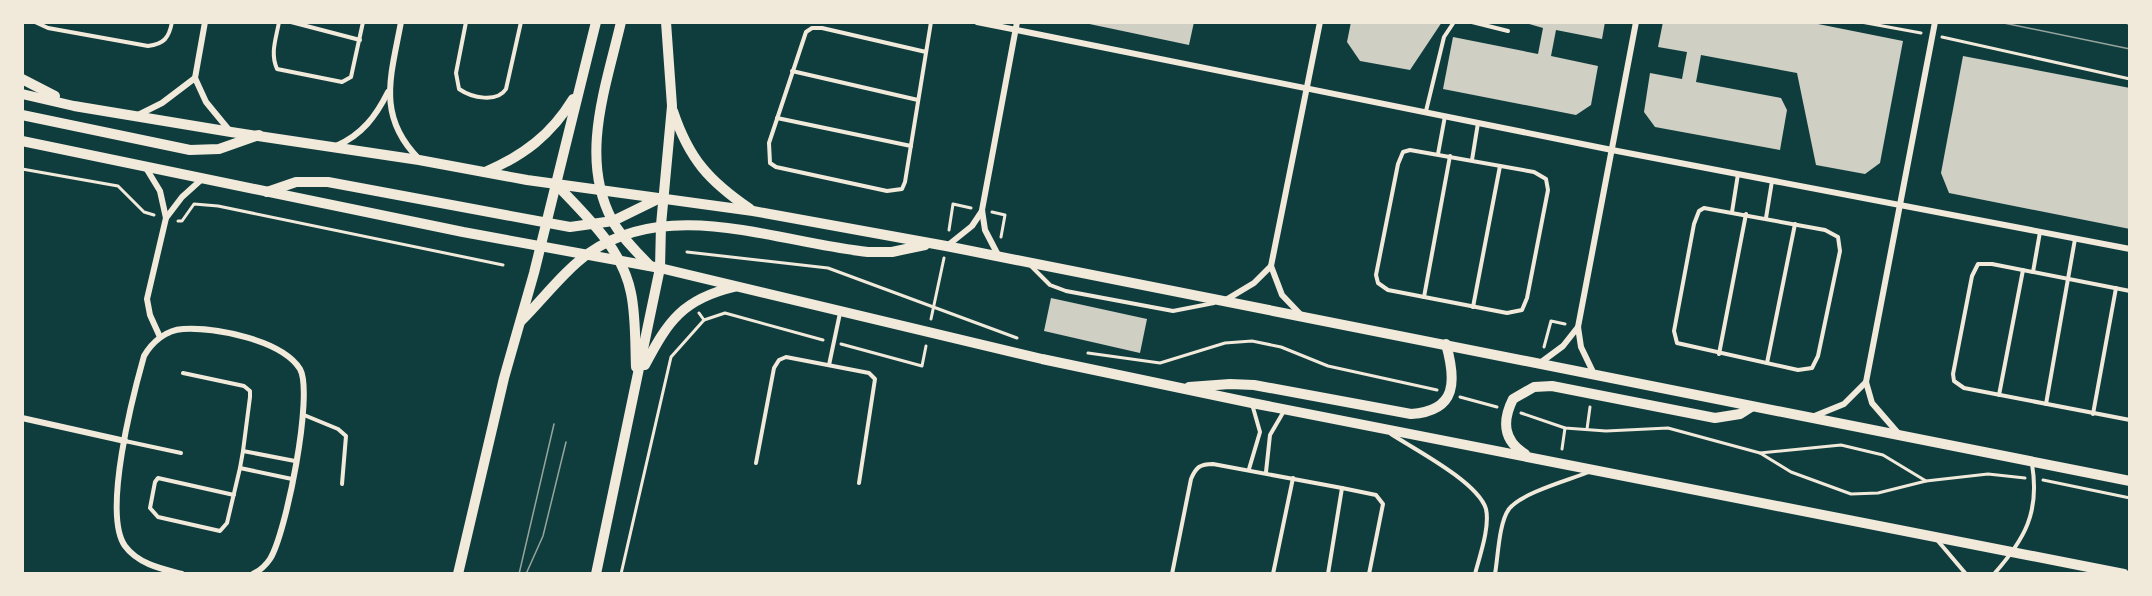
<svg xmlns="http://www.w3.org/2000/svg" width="2152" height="596" font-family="'Times New Roman',serif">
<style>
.building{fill:#cfcfc3}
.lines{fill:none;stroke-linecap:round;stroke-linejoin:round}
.path{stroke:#f1e9da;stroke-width:3}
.service{stroke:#f1e9da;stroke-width:4}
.minor{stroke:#f1e9da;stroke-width:6}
.tertiary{stroke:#f1e9da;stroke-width:10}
.tram{stroke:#97a49c;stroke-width:1.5}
</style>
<rect width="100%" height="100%" fill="#0f3d3e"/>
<g class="building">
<path d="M1080,22H1194L1189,45Z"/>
<path d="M1351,22H1442L1410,70L1360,61L1347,42Z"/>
<path d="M1522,22H1605L1602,39L1556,30L1551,56L1598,66L1591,105L1576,115L1443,89L1453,37L1538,54L1543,28Z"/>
<path d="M1663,22H1808L1903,41L1880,163L1865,174L1816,165L1797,73L1701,55L1696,82L1781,98L1787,110L1780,150L1655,127L1644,112L1650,73L1682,79L1687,52L1658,47Z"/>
<path d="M1963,56L2130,88V229L1949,193L1941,173Z"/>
<path d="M1051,298L1147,319L1140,353L1044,331Z"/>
</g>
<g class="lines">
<g class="path">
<path d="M1861,22L1921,33"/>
<path d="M1942,37L2130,79"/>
<path d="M22,169L118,186L144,212L154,215"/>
<path d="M992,212L1005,215L1001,237"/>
<path d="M178,221H182L194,204L218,206L503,265"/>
<path d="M949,230L953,204L971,208"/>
<path d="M687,252L828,268L1017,338"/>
<path d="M931,319L944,258"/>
<path d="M704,320L725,313L823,340"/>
<path d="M841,344L922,366L926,346"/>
<path d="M1544,347L1551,321L1565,324"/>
<path d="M1088,353L1160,363L1225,343L1252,341L1281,347L1328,366L1437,390"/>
<path d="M1460,397L1497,407"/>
<path d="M1521,413L1565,428L1606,431L1668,428L1760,453L1791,472L1851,494L1878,493L1926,481L1988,474L2025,478"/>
<path d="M1587,429L1590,407"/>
<path d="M1562,449L1565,428"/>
<path d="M1760,453L1841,445L1883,455L1926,481"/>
<path d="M2043,480L2130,498"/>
<path d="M621,574L671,357L704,320L699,313"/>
</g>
<g class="service">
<path d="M35,22L48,28L148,46C164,44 169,38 172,22"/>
<path d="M279,22C276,39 270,53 277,69L342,82L351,77L363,22"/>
<path d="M291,22L360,40"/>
<path d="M466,22L456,73L459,89C472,98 497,103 506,89L521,22"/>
<path d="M1472,22L1508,31"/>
<path d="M2127,22L2130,23"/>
<path d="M926,52L822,28H812L806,32L769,143L770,163L776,167L887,191L902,189L905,182L931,22"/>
<path d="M792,71L918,100"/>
<path d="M1426,111L1444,37L1454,22"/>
<path d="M777,118L911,146"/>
<path d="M1410,150L1534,172L1546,179L1548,190L1527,298L1522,310L1507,313L1388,290L1378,283L1376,275L1398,164L1403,152Z"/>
<path d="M1438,154L1445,116"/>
<path d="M1472,160L1478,123"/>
<path d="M1704,208L1825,230L1838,237L1840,251L1818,356L1812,368L1798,370L1677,343L1674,331L1694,224L1699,211Z"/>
<path d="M1732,212L1738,174"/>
<path d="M1766,218L1772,181"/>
<path d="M1030,265L1050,285L1066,291L1173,311L1214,303"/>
<path d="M2033,272L2040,232"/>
<path d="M2130,291L1992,264H1978L1972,276L1953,374L1954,381L1964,388L2130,420"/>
<path d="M1424,297L1450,156"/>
<path d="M1473,307L1500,166"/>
<path d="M1719,354L1746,214"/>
<path d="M1767,363L1795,224"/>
<path d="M829,365L840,313"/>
<path d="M183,373L244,386L250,391V397L243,451L295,461"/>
<path d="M1999,395L2023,270"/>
<path d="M2046,404L2075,239"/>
<path d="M2093,414L2116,288"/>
<path d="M304,415L338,429L346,436L342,484"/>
<path d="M1391,434C1414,449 1478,482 1486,509C1490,527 1480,555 1475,574"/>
<path d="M125,441L181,453"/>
<path d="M756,463L774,368L779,360L786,357L869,373L875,379L859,483"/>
<path d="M240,468L243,451"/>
<path d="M1249,469L1260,432L1252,404"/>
<path d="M1266,472L1270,435L1284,411"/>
<path d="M1342,488L1376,495L1383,504L1369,574"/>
<path d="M234,495L158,478L155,482L150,508L158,517L220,531L227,523L240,468L292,479"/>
<path d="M1938,541L1966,574"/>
<path d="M1172,574L1191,479C1196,467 1200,464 1213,464L1342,488L1328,574"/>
<path d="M1273,574L1293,478"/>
<path d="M1495,574C1498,557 1499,522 1509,509C1521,493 1569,480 1589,472"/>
<path d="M1994,574C2025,539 2040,512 2032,464"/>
</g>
<g class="minor">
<path d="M205,22L195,78L206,102L229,130"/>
<path d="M401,22C391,76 376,116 419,159"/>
<path d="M977,22L1612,150L2130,249"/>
<path d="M138,115L162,103L195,78"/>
<path d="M336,146C362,135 376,116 388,92"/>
<path d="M146,168L160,191L166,218"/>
<path d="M947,246L972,226L982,211"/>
<path d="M998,255L985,230L982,210L1017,22"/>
<path d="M1224,301L1254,283L1271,266"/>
<path d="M1302,316L1282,295L1271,266L1320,22"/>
<path d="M160,337L150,315L147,299L166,218L182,197L202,179"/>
<path d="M1540,363L1563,346L1578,327"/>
<path d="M1594,374L1581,347L1578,327L1636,22"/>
<path d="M1812,417L1844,404L1866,382"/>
<path d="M22,418L125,441"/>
<path d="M1898,433L1872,403L1866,382L1935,22"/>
<path d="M182,574C162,569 138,564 125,546C102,514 133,395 144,356C152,342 166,330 183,329C215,327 282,340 300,369C314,393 286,534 270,559C266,565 259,571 253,574"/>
</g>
<g class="tertiary">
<path d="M621,22C606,87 579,157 612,220C621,237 637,252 650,266"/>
<path d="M22,79L55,96"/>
<path d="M22,94L74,106L231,132L419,160L527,180L753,211L946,246L2130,481"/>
<path d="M673,111C689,159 709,181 750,209"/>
<path d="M22,115L190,150L219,149L259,135"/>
<path d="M22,141L463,232L660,268L1042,359L1252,403L2124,574"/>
<path d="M485,172C523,156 551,135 573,99"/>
<path d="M556,184C586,216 622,248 631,293C636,317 635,343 636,367"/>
<path d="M267,192L296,182H328L570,227L613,221L662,197"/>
<path d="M521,321C543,299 564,271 589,253C670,196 779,243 868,252H892L925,245"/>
<path d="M645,365C668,321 683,299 734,287"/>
<path d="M1189,387L1230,384L1254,385L1411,414C1458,411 1456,380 1446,344"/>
<path d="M1525,454C1503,440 1502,421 1513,399L1534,387L1552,386L1715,418L1740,414L1751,407"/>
<path d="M458,574L504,378L534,273L596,22"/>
<path d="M596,574L660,268L661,225L672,106L666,22"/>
</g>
<g class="tram">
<path d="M1999,22L2130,49"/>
<path d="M519,574L554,424"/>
<path d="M526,574L543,536L566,442"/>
</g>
</g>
<rect width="2152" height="596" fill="none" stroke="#f1e9da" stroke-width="48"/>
</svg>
